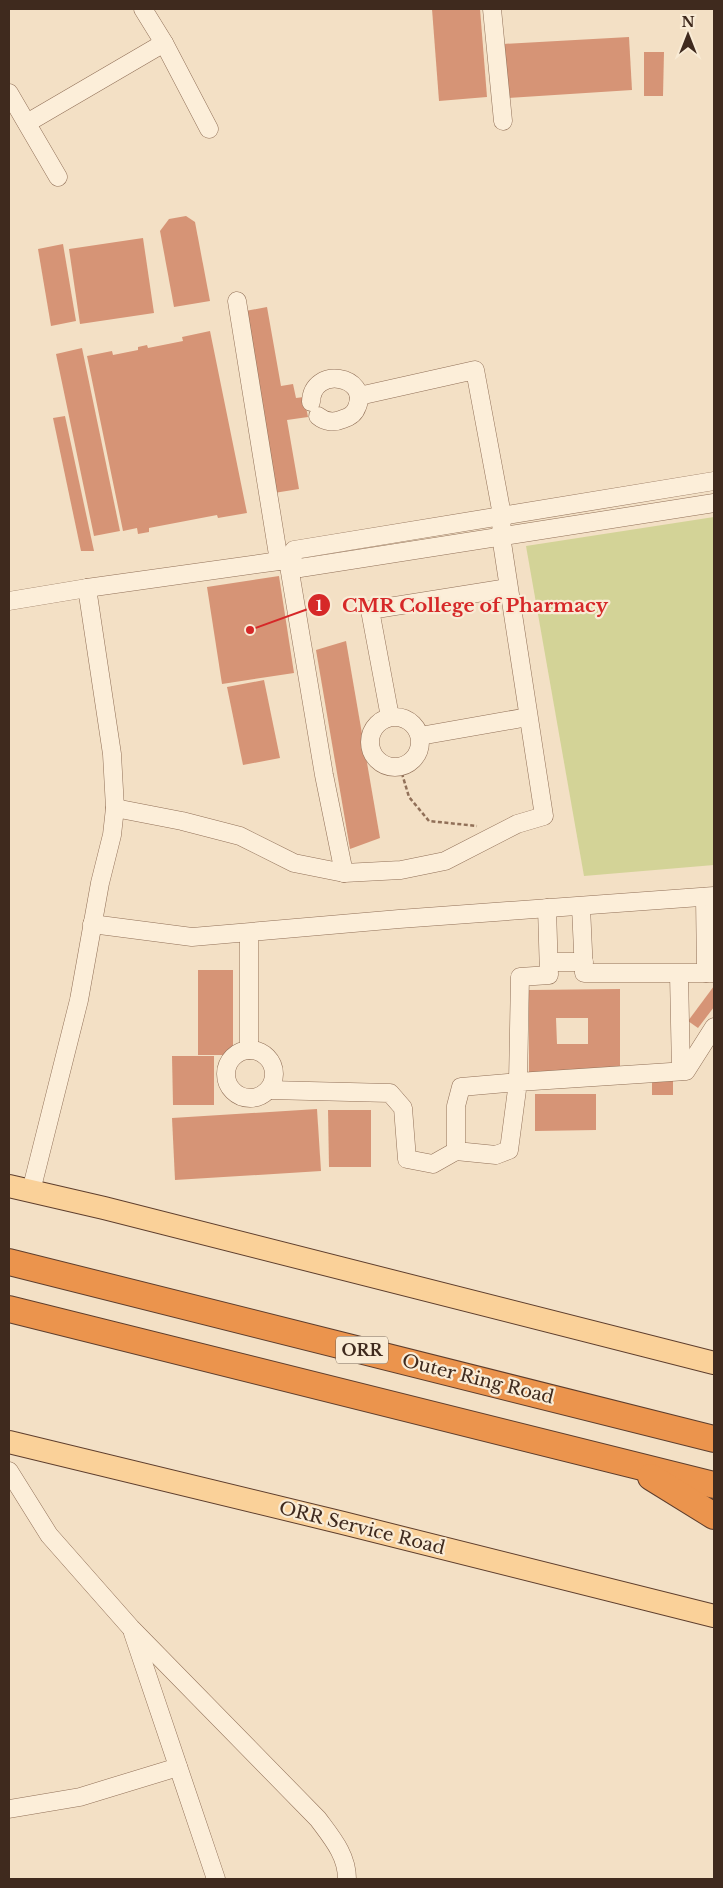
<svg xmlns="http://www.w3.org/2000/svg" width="723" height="1888" font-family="'Libre Baskerville',serif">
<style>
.green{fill:#d3d397}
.building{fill:#d69476;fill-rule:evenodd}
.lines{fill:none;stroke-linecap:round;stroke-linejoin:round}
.minor-casing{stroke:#917058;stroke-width:19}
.major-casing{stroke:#5e3e2d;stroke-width:24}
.highway-casing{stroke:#5e3e2d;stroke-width:28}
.path{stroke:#917058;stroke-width:2.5;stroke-dasharray:4 2.5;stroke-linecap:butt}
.minor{stroke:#fceed9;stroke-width:18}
.major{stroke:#fad199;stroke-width:22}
.highway{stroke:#eb944d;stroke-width:26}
.labels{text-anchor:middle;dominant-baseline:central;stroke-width:4.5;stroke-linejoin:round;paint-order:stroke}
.shield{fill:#f9ebd5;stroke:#776455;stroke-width:1}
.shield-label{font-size:16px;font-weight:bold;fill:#3f2a1e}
.street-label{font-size:18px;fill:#3f2a1e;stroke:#f9ebd5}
.leader{fill:none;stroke:#d62828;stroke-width:2}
.callout-dot{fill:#d62828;stroke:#f9ebd5;stroke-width:2}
.mark-label{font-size:15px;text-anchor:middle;font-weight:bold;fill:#fff}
.callout-label{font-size:19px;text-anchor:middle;font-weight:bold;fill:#d62828;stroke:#f9ebd5;stroke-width:4.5;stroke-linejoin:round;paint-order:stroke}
</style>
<rect width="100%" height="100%" fill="#f3e0c5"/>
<path class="green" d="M714,517V865L584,876L526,546Z"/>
<g class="building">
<path d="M432,9H480L487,97L439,101Z"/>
<path d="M629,37L632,90L507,98L503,44Z"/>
<path d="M644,52H664L663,96H644Z"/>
<path d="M186,216L195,222L210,301L174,307L160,231L169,219Z"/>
<path d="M143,238L154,313L80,324L69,249Z"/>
<path d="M63,244L76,321L51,326L38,249Z"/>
<path d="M267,307L281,386L293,384L296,398L304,397L308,417L287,420L299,489L274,493L240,312Z"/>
<path d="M210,331L247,513L218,518L217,515L149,528V532L138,534L137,528L123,531L87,356L112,351L113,355L138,350V347L147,345L148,348L183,341L182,337Z"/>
<path d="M82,348L120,531L94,536L56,354Z"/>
<path d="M65,416L94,551H81L53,418Z"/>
<path d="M279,576L294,673L222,684L207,587Z"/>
<path d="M346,641L380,838L350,849L316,650Z"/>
<path d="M264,680L280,758L243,765L227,687Z"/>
<rect x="198" y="970" width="35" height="85"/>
<path d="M714,986V1007L698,1028L688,1021Z"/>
<path d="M620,989V1072L529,1073V990ZM556,1018H588V1044H557Z"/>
<path d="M172,1056H214V1105H173Z"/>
<rect x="652" y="1078" width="21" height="17"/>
<path d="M535,1094H596V1130L535,1131Z"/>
<path d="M317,1109L321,1171L175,1180L172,1118Z"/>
<path d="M328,1110H371V1167H329Z"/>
</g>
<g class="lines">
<g class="minor-casing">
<g id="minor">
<path d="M143,9L164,43L209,129"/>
<path d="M492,9L503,121"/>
<path d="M9,93L58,177"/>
<path d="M27,123L164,43"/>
<path d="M237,301L279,561"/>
<path d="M311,402C312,365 370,376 357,407C355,413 350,417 343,419C334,423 325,422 318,416"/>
<path d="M9,601L87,588L279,561L288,560L300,568L714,503"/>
<circle cx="395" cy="742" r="25"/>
<path d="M390,717L370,610L508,588"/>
<path d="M420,736L528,717"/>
<path d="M115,808L182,821L240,836L294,863L344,873L401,870L445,861L517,824L544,816L501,536L502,515L475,370L359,396"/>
<path d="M344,873L324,775L288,560L294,550L714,481"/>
<path d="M705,897L706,973"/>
<path d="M581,907L584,973H714"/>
<path d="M92,924L192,937L399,919L714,896"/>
<path d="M249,933V1050"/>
<path d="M549,962H584"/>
<path d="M679,974L681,1071"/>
<circle cx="250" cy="1074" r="24"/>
<path d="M269,1090L390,1093L403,1108L407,1159L433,1164L456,1151V1106L461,1087L518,1082L520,977L549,975L547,908"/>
<path d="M456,1151L496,1155L509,1150L518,1082L686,1071L714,1027"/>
<path d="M31,1191L79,1000L100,883L112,835L115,808L112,754L87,588"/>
<path d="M9,1471L49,1535L131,1628L318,1819C332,1838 347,1855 347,1879"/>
<path d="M133,1633L216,1879"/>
<path d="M9,1809L80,1797L178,1767"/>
</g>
</g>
<g class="major-casing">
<g id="major">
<path d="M9,1186L104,1208L714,1363"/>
<path d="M9,1442L343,1523L714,1616"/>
</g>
</g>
<g class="highway-casing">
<g id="highway">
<path d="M9,1262L714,1439"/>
<path d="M9,1309L714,1485"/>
<path d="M651,1477L714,1516"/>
</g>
</g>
<path class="path" d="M400,767L409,797L429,821L477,826"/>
<use href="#minor" class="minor"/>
<use href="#major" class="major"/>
<use href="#highway" class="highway"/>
</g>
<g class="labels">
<rect class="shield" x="336" y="1336.5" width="52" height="27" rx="4"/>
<g class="shield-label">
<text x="362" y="1350">ORR</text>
</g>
<g class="street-label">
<text transform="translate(478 1379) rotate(14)">Outer Ring Road</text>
<text transform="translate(362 1528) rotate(14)">ORR Service Road</text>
</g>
</g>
<path class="leader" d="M250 630L319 605"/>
<g class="callout-dot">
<circle cx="250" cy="630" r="5"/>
<circle cx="319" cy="605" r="12"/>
</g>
<g class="mark-label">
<text x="319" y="611">1</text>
</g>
<g class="callout-label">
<text x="475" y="612">CMR College of Pharmacy</text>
</g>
<rect width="723" height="1888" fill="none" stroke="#3f2a1e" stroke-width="20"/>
<g transform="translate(688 35)" stroke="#f9ebd5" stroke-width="4" paint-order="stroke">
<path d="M0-4L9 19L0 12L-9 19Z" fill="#3f2a1e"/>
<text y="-8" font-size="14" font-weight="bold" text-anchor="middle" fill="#3f2a1e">N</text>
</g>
</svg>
